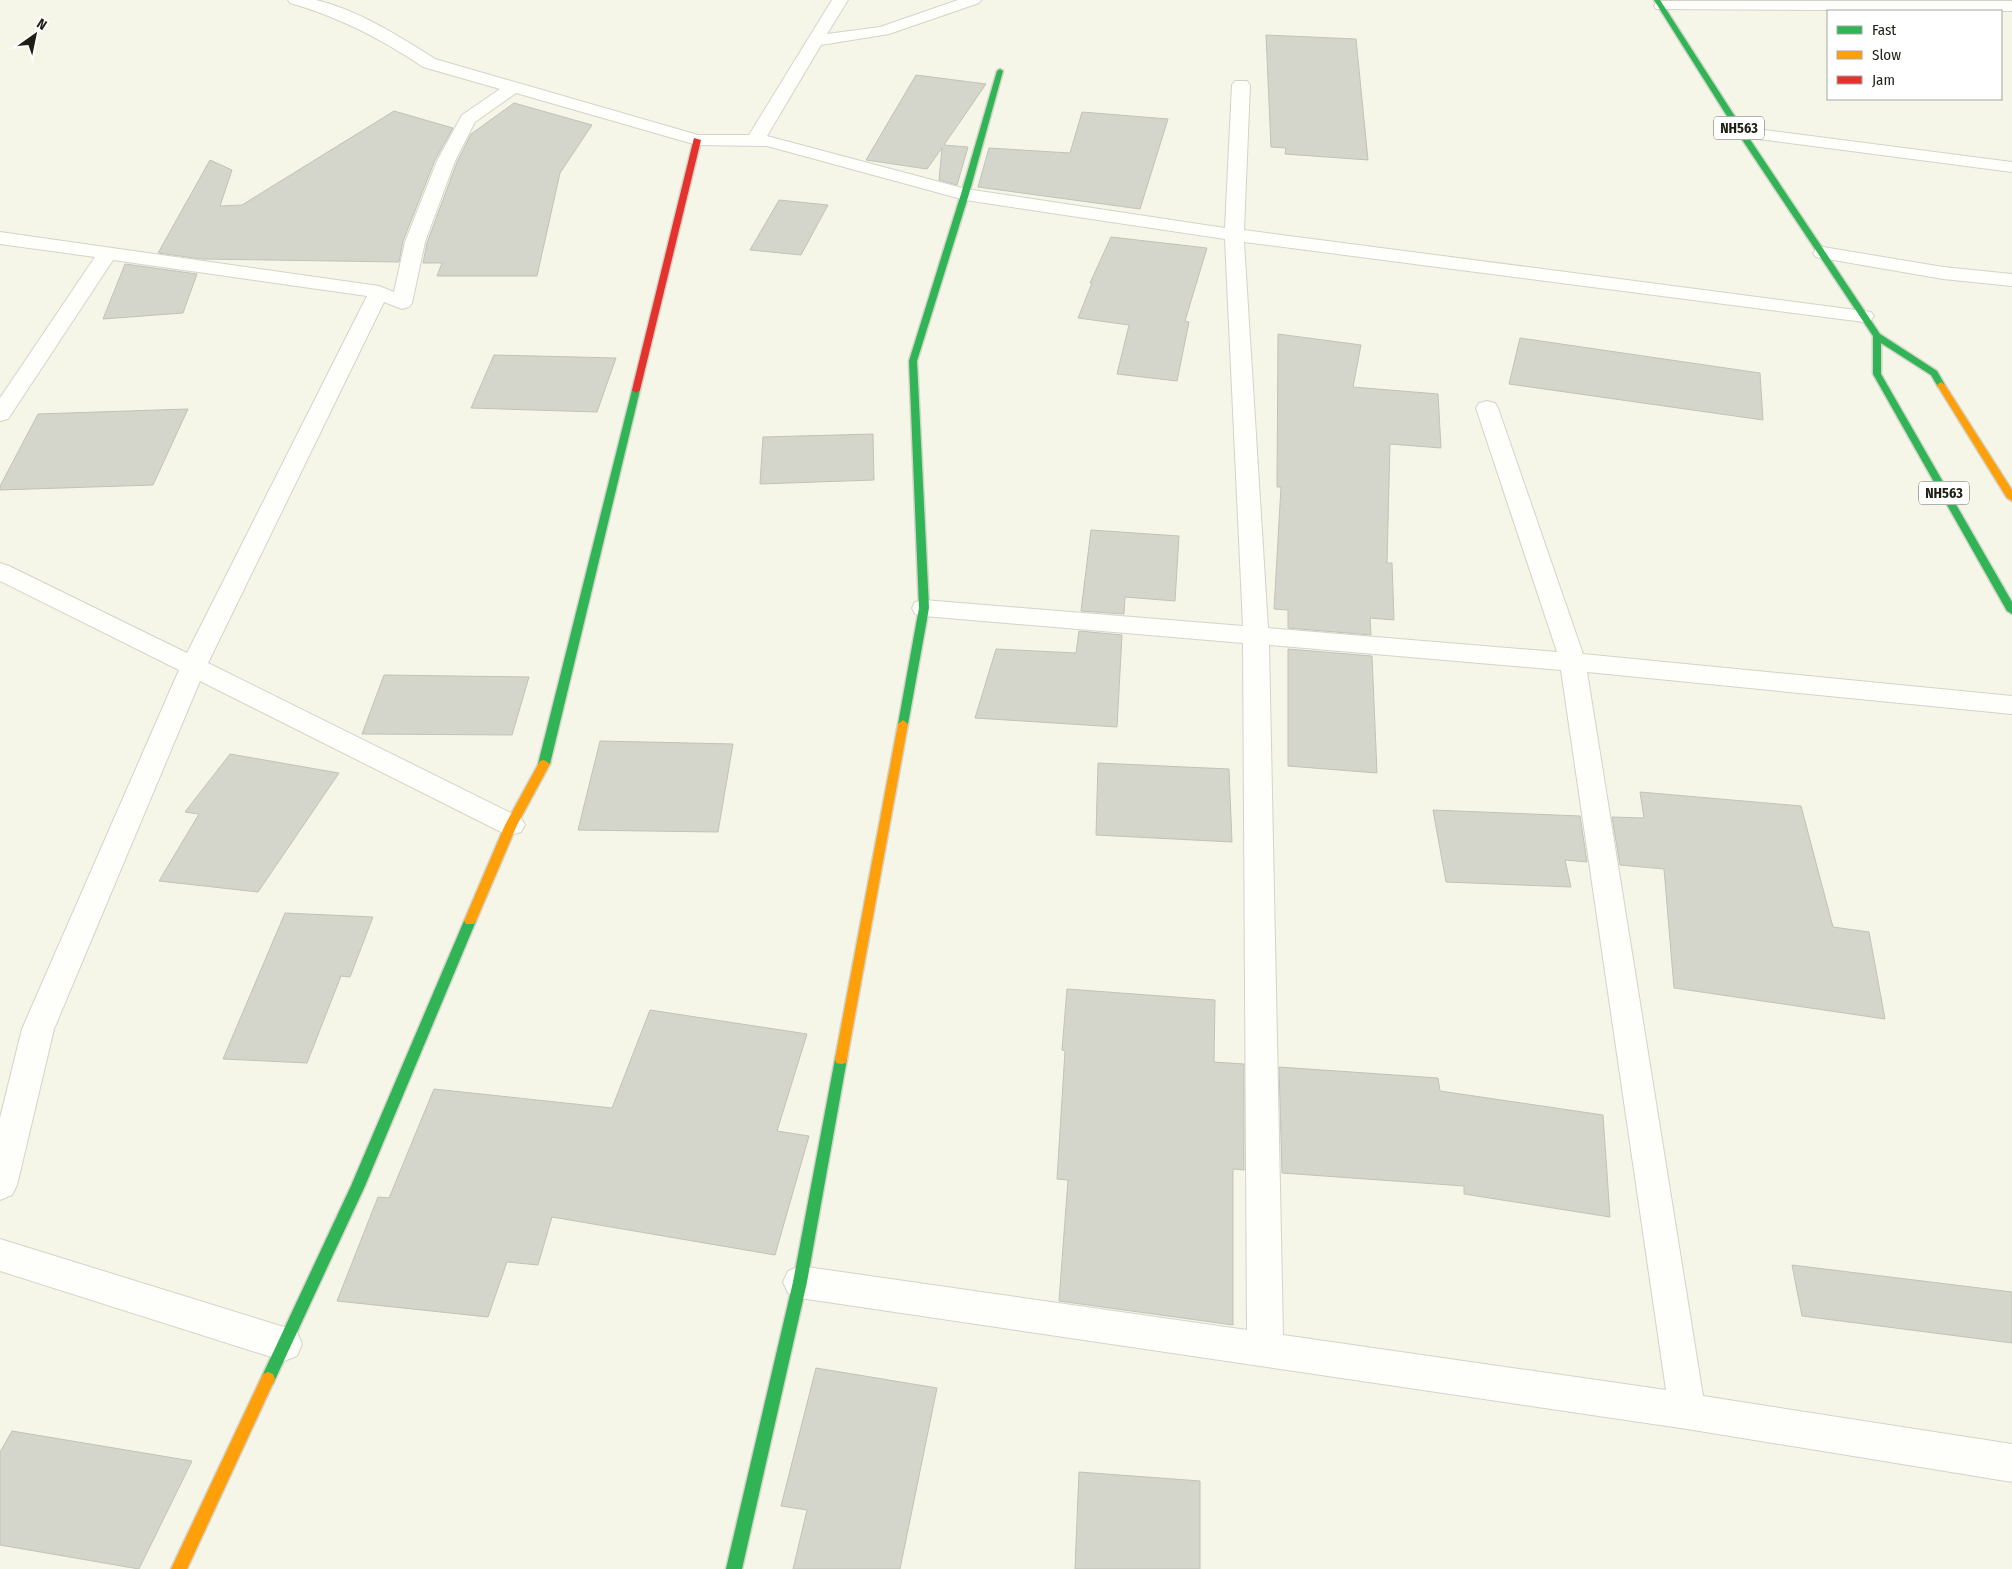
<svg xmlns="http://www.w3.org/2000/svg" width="2012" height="1569" font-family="'Fira Sans Condensed',sans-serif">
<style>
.building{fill:#d4d6cb;stroke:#c1c3b8}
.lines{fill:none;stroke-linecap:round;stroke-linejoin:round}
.lane-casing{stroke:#d3d4c9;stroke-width:2}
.street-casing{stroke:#d3d4c9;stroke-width:2}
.fast-casing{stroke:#d3d4c9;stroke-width:3}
.slow-casing{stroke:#d3d4c9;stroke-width:3}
.jam-casing{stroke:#d3d4c9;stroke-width:3}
.lane{fill:#fefefb;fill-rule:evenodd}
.street{fill:#fefefb;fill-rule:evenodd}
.fast{fill:#30b455;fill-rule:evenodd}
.slow{fill:#ff9f0a;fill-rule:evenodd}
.jam{fill:#e5322d;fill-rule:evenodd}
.labels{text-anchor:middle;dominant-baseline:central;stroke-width:5;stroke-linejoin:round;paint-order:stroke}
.shield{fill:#fff;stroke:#62625c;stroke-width:1}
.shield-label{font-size:14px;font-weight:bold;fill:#1f1f16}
</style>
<rect width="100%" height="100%" fill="#f5f6e7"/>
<g class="building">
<path d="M1266,35L1356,39L1368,160L1285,154L1286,148L1271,147Z"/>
<path d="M916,75L986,84L944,145L968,147L957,185L939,180L942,148L927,169L866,160Z"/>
<path d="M514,103L592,125L560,173L537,276H437L442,263H423L427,243L457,162L471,134Z"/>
<path d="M394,111L453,128L435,160L403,241L399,262L202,259L158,253L210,160L232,170L220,206L242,205Z"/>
<path d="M1082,112L1168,119L1140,209L978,187L989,148L1070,153Z"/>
<path d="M779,200L828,205L801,255L750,250Z"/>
<path d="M1111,237L1207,248L1185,321L1189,322L1177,381L1117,374L1129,325L1078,318L1092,283H1090Z"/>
<path d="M125,264L197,274L183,313L103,319Z"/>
<path d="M1278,334L1361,345L1353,387L1438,394L1441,448L1390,444L1387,563H1392L1394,620L1370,618L1371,635L1288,628V610L1274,609L1281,487H1277Z"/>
<path d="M1520,338L1760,373L1763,420L1509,384Z"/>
<path d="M494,355L616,358L597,412L471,408Z"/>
<path d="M188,409L153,485L0,490V486L38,414Z"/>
<path d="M873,434L874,480L760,484L763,437Z"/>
<path d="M1091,530L1179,536L1175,601L1125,597L1124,614L1081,611Z"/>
<path d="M1079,631L1122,635L1117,727L975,718L996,649L1076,653Z"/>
<path d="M1288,649L1372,656L1377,773L1288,766Z"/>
<path d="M384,675L529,677L512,735L362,734Z"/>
<path d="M600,741L733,744L718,832L578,830Z"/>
<path d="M230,754L339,773L258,892L159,881L199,814L185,812Z"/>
<path d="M1098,763L1229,769L1232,842L1096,835Z"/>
<path d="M1640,792L1801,806L1833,927L1869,932L1885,1019L1674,988L1664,869L1620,865L1612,817L1644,818Z"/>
<path d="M1433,810L1580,816L1587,862L1565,860L1571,887L1446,882Z"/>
<path d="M285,913L373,917L350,977L341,976L307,1063L223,1059Z"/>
<path d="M1067,989L1215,1000L1214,1062L1244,1064V1170L1233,1169V1325L1059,1301L1068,1180L1057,1179L1065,1051L1062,1050Z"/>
<path d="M650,1010L807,1034L777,1131L809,1136L775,1255L552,1217L538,1265L507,1262L488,1317L337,1301L378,1197L389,1198L434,1089L612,1108Z"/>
<path d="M1279,1067L1438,1078L1440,1091L1603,1115L1610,1217L1464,1194V1186L1282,1173Z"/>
<path d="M1792,1265L2012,1292V1343L1802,1316Z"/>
<path d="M816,1368L937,1388L900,1569H793L807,1510L781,1506Z"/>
<path d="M12,1431L192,1461L139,1569L0,1545V1452Z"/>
<path d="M1079,1472L1200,1481V1569H1075Z"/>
</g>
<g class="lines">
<g class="lane-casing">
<g id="lane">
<path d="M288,0C297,0 307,0 316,0C356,9 401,37 435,59L437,63L435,67H423C382,39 339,17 290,3Z"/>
<path d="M1662,1H2012V11L1656,9L1654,6L1656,3Z"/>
</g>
</g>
<g class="street-casing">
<g id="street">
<path d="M832,0H848L827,34L880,27L958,0H981L979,3L889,34L821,45L767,136L966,189L1225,228L1232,85L1235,81H1247L1250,85L1244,230L1871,312L1874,316L1871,320L1864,322L1244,242L1268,628L1557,652L1476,408L1479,403L1487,401L1495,403L1498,408L1583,654L2012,696V714L1587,672L1703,1396L2012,1444V1482L1687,1429L800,1298L788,1293L783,1282L788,1271L800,1266L1247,1330L1243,643L924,616L915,614L912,608L915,602L924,600L1243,626L1225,239L965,200L767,146L697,145L516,93L475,122L455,161L425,242L412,303L409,307L402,309L384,302L208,663L521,818L525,825L521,832L511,835L501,832L200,681L54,1029L17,1185L12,1195L0,1200V1118L22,1029L179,670L0,581V563L9,566L187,653L367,296L113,260L8,419L0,421V398L95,257L0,244V232L379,286L394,292L405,242L437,161L462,115L500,89L423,67L421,63L423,59H435L698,135H749ZM1269,645L1561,670L1666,1390L1283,1335Z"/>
<path d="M1741,127L2012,162V172L1735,136L1732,132L1735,128Z"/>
<path d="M1823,247L1943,267L2012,274V286L1943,279L1816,257L1813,253L1816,249Z"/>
<path d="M0,1239L284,1327L297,1332L302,1344L297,1356L284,1361L0,1271Z"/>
</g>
</g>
<g class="fast-casing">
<g id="fast">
<path d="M1654,0H1660L1745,132L1880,334L1937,371L1945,385L1944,387H1938L1931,375L1881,343V374L2012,602V614L2007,611L1873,374V336L1737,132Z"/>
<path d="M1000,69L1003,71L969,194L917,361L929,608L908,724L903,728L898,724L919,608L909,361L961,194L997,71Z"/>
<path d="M636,387L640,390L550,764L544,768L538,764L632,390Z"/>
<path d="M470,916L474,918L476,921L365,1186L273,1384L268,1386L263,1384L261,1379L263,1374L351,1186L464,921L466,918Z"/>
<path d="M841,1054L846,1055L847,1059L807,1282L742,1569H726L793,1282L835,1059L836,1055Z"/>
</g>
</g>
<g class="slow-casing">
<g id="slow">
<path d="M1941,382L1945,385L2012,490V501L2007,498L1937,385Z"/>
<path d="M903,720L908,724L847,1059L846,1063L841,1064L836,1063L835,1059L898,724Z"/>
<path d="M544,760L550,764L517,825L476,921L474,924H466L464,921L505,825L540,761Z"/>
<path d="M268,1372L273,1374L275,1379L187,1569H171L263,1374Z"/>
</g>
</g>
<g class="jam-casing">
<path id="jam" d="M694,138L701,140L640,390L636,393L632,390Z"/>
</g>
<use href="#lane" class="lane"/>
<use href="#street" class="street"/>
<use href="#fast" class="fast"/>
<use href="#slow" class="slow"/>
<use href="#jam" class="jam"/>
</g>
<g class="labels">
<g class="shield">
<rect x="1714" y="116.5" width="50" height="23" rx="4"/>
<rect x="1919" y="481.5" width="50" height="23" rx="4"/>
</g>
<g class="shield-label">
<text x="1739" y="128">NH563</text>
<text x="1944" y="493">NH563</text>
</g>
</g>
<rect x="1827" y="10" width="175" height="90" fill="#ffffff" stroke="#a5a5a2"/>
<rect x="1837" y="26" width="25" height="8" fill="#30b455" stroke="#a5a5a2"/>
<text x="1872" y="35" font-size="15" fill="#1f1f16">Fast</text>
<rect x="1837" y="51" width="25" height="8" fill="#ff9f0a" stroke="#a5a5a2"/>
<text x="1872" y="60" font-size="15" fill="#1f1f16">Slow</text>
<rect x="1837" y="76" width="25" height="8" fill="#e5322d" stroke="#a5a5a2"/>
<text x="1872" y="85" font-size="15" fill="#1f1f16">Jam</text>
<g transform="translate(35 35) rotate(33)" stroke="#ffffff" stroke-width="4" paint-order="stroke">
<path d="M0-4L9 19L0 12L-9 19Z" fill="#1f1f16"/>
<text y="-8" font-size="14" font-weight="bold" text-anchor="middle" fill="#1f1f16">N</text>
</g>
</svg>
